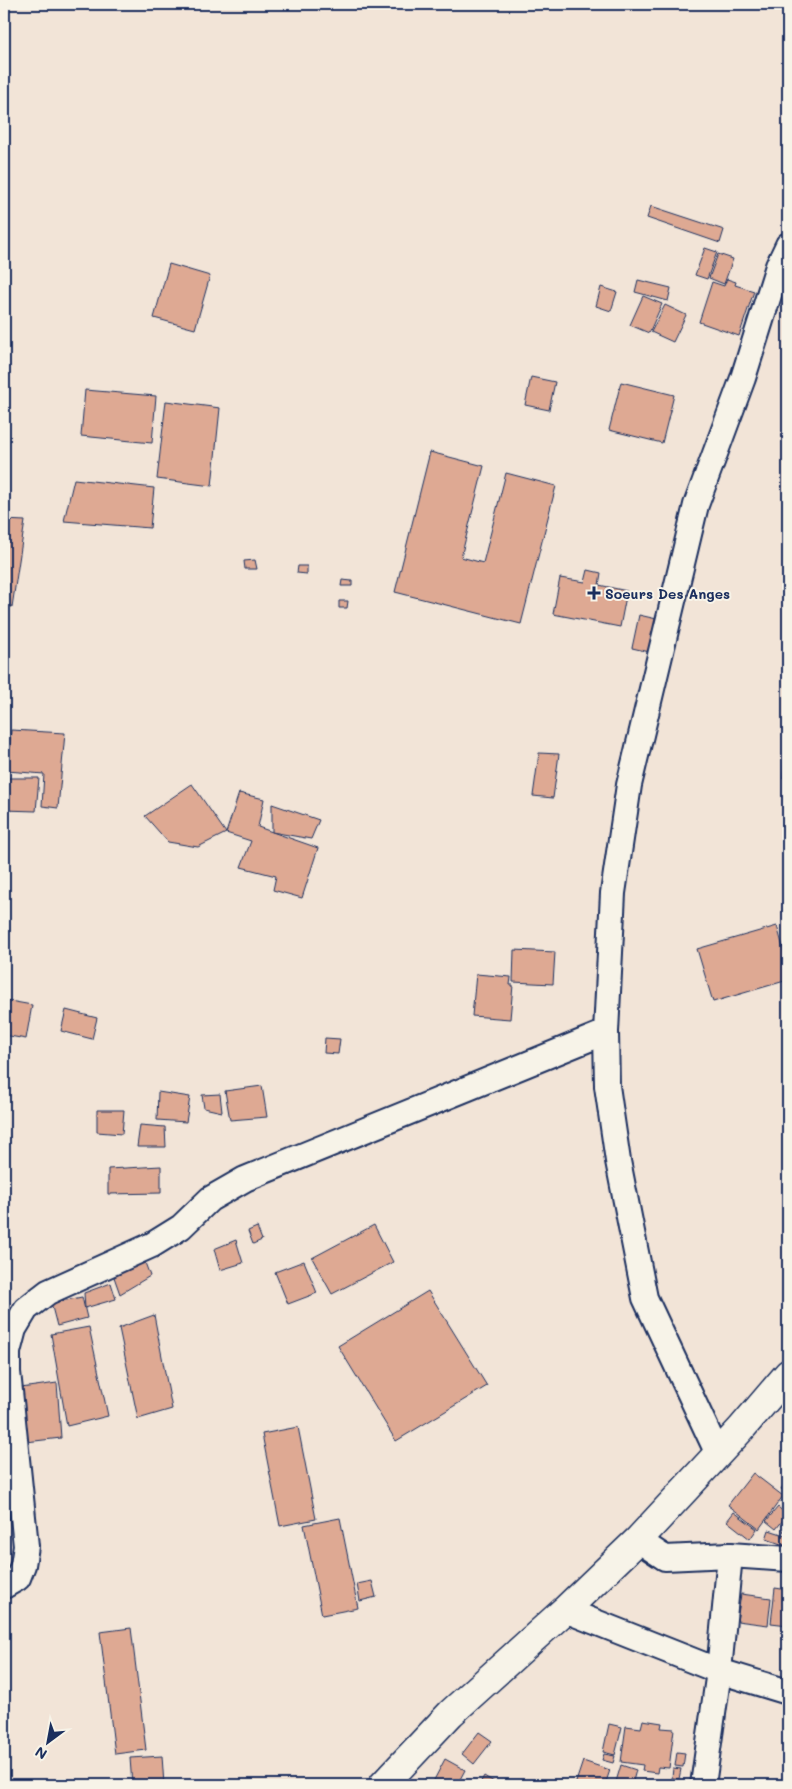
<svg xmlns="http://www.w3.org/2000/svg" width="792" height="1789" font-family="Mali,sans-serif">
<style>
.building{fill:#dea993;stroke:#1b2f5e}
.lines{fill:none;stroke-linecap:round;stroke-linejoin:round}
.street-casing{stroke:#1b2f5e;stroke-width:28}
.secondary-casing{stroke:#1b2f5e;stroke-width:31}
.street{stroke:#f7f3e8;stroke-width:24}
.secondary{stroke:#f7f3e8;stroke-width:28}
.poi-dot{fill:#1b2f5e;stroke:#f7f3e8;stroke-width:2}
.labels{text-anchor:middle;dominant-baseline:central;stroke-width:4;stroke-linejoin:round;paint-order:stroke}
.poi-label{font-size:14px;font-weight:bold;fill:#1b2f5e;stroke:#f7f3e8;text-anchor:start}
</style>
<rect width="100%" height="100%" fill="#f2e4d7"/>
<filter id="ink" filterUnits="userSpaceOnUse"><feTurbulence type="fractalNoise" baseFrequency=".02" numOctaves="2"/><feDisplacementMap in="SourceGraphic" scale="10" xChannelSelector="R" yChannelSelector="G"/><feConvolveMatrix kernelMatrix="1 2 1 2 8 2 1 2 1" color-interpolation-filters="sRGB"/></filter>
<g filter="url(#ink)">
<g class="building">
<path d="M651,206L724,230L720,243L647,218Z"/>
<path d="M705,248L717,252L707,279L695,275Z"/>
<path d="M718,254L733,259L724,284L709,278Z"/>
<path d="M169,264L210,276L195,329L154,318Z"/>
<path d="M727,279L736,282L735,285L754,291L739,336L699,322L712,282L724,286Z"/>
<path d="M638,280L671,288L668,301L635,292Z"/>
<path d="M601,287L617,292L611,311L596,306Z"/>
<path d="M643,296L662,304L649,333L630,325Z"/>
<path d="M665,305L686,315L673,342L651,332Z"/>
<path d="M531,377L555,382L549,410L525,405Z"/>
<path d="M621,382L674,395L662,443L609,430Z"/>
<path d="M85,390L156,396L152,443L81,436Z"/>
<path d="M166,401L220,408L212,486L157,479Z"/>
<path d="M430,452L484,466L461,557L483,563L506,473L556,486L521,624L395,592Z"/>
<path d="M74,479L154,488L150,528L64,521Z"/>
<path d="M4,520L25,521L12,607L4,606Z"/>
<path d="M255,560L257,569H245L244,561Z"/>
<path d="M298,566H307V574L297,573Z"/>
<path d="M588,570L601,573L599,585L627,591L620,627L553,614L560,578L585,582Z"/>
<path d="M342,580L352,581V586H341Z"/>
<path d="M339,601H348L347,608H339Z"/>
<path d="M639,615L661,620L654,653L632,648Z"/>
<path d="M786,727H788V778H783Z"/>
<path d="M11,730L65,733L58,808L42,806L44,774L7,771Z"/>
<path d="M539,753L559,754L553,798L533,796Z"/>
<path d="M4,778H39L36,811L4,810Z"/>
<path d="M192,784L226,833L198,847L168,842L145,816Z"/>
<path d="M239,793L264,799L258,827L318,848L302,898L273,890L276,876L241,867L251,841L226,833Z"/>
<path d="M272,804L319,820L311,839L272,832Z"/>
<path d="M777,926L788,965V980L713,1002L697,949Z"/>
<path d="M514,950L555,952L553,984L513,982Z"/>
<path d="M476,974L511,977L510,985H513L510,1019L472,1016Z"/>
<path d="M4,1000L32,1005L26,1039L4,1035Z"/>
<path d="M66,1010L97,1018L92,1039L61,1031Z"/>
<path d="M325,1038L340,1039L338,1054L324,1053Z"/>
<path d="M262,1086L267,1117L230,1120L225,1091Z"/>
<path d="M158,1092L190,1097L186,1122L157,1120Z"/>
<path d="M220,1094L222,1112L204,1108L202,1095Z"/>
<path d="M97,1110H124L122,1134L97,1132Z"/>
<path d="M140,1125L165,1127L166,1147H137Z"/>
<path d="M161,1166V1193L108,1194V1169Z"/>
<path d="M374,1225L393,1262L332,1294L312,1258Z"/>
<path d="M257,1227L262,1240L253,1244L248,1231Z"/>
<path d="M236,1240L243,1263L220,1270L214,1249Z"/>
<path d="M144,1260L150,1276L120,1294L114,1277Z"/>
<path d="M304,1261L317,1293L288,1304L275,1272Z"/>
<path d="M111,1283L116,1299L85,1308L84,1293Z"/>
<path d="M428,1291L487,1386L396,1441L338,1346Z"/>
<path d="M82,1297L87,1318L57,1326L51,1303Z"/>
<path d="M154,1315L172,1409L138,1419L119,1328Z"/>
<path d="M89,1327L108,1416L67,1426L51,1334Z"/>
<path d="M57,1383L61,1438L26,1442L21,1388Z"/>
<path d="M298,1427L316,1519L280,1526L262,1434Z"/>
<path d="M753,1473L783,1496L759,1529L728,1505Z"/>
<path d="M788,1478V1494L781,1489Z"/>
<path d="M778,1507L787,1515L776,1529L766,1521Z"/>
<path d="M734,1512L757,1529L750,1539L727,1521Z"/>
<path d="M340,1518L358,1608L322,1615L304,1525Z"/>
<path d="M788,1523V1534L783,1531Z"/>
<path d="M769,1530L788,1536L787,1546L766,1539Z"/>
<path d="M372,1581L376,1597L360,1601L357,1584Z"/>
<path d="M775,1588L788,1590V1625L771,1623Z"/>
<path d="M741,1594L771,1598L768,1625L737,1621Z"/>
<path d="M131,1628L146,1750L115,1754L100,1632Z"/>
<path d="M643,1720L662,1723L661,1728L674,1729L669,1768L658,1767L657,1773L642,1771L643,1765L621,1762L626,1726L641,1728Z"/>
<path d="M609,1724L622,1727L615,1755L603,1752Z"/>
<path d="M479,1732L492,1741L474,1764L462,1754Z"/>
<path d="M677,1752L685,1753L683,1767L675,1766Z"/>
<path d="M604,1754L615,1756L613,1763L602,1760Z"/>
<path d="M162,1756L164,1785H132L130,1758Z"/>
<path d="M445,1759L465,1770L457,1785H439L433,1782Z"/>
<path d="M583,1761L610,1770L605,1785H575Z"/>
<path d="M621,1765L636,1770L632,1785H615Z"/>
<path d="M673,1768L681,1769L679,1779L672,1778Z"/>
<path d="M484,1776L499,1785H479Z"/>
<path d="M714,1783L748,1785H714Z"/>
</g>
<g class="lines">
<g class="street-casing">
<g id="street">
<path d="M718,1454L645,1298L618,1161L607,1086L606,1032L613,893L629,785L696,505L743,378L778,266L788,245"/>
<path d="M638,1540L665,1558L730,1555L788,1559"/>
<path d="M4,1586L18,1578L23,1565L26,1546L8,1372V1352L14,1329L26,1309L48,1292L152,1245L181,1227L210,1199L245,1179L606,1032"/>
<path d="M565,1610L719,1671L788,1692"/>
<path d="M703,1785L719,1671L730,1555"/>
</g>
</g>
<g class="secondary-casing">
<path id="secondary" d="M383,1785L451,1713L565,1610L638,1540L741,1429L788,1374"/>
</g>
<use href="#street" class="street"/>
<use href="#secondary" class="secondary"/>
</g>
</g>
<path class="poi-dot" d="M591.5 585.5h5v5h5v5h-5v5h-5v-5h-5v-5h5z"/>
<g class="labels">
<g class="poi-label">
<text x="605" y="593">Soeurs Des Anges</text>
</g>
</g>
<rect width="792" height="1789" fill="none" stroke="#f7f3e8" stroke-width="20"/>
<rect x="10" y="10" width="772" height="1769" fill="none" stroke="#1b2f5e" stroke-width="2" filter="url(#ink)"/>
<g transform="translate(48 1742) rotate(212)" stroke="#f7f3e8" stroke-width="4" paint-order="stroke">
<path d="M0-4L9 19L0 12L-9 19Z" fill="#1b2f5e"/>
<text y="-8" font-size="14" font-weight="bold" text-anchor="middle" fill="#1b2f5e">N</text>
</g>
</svg>
